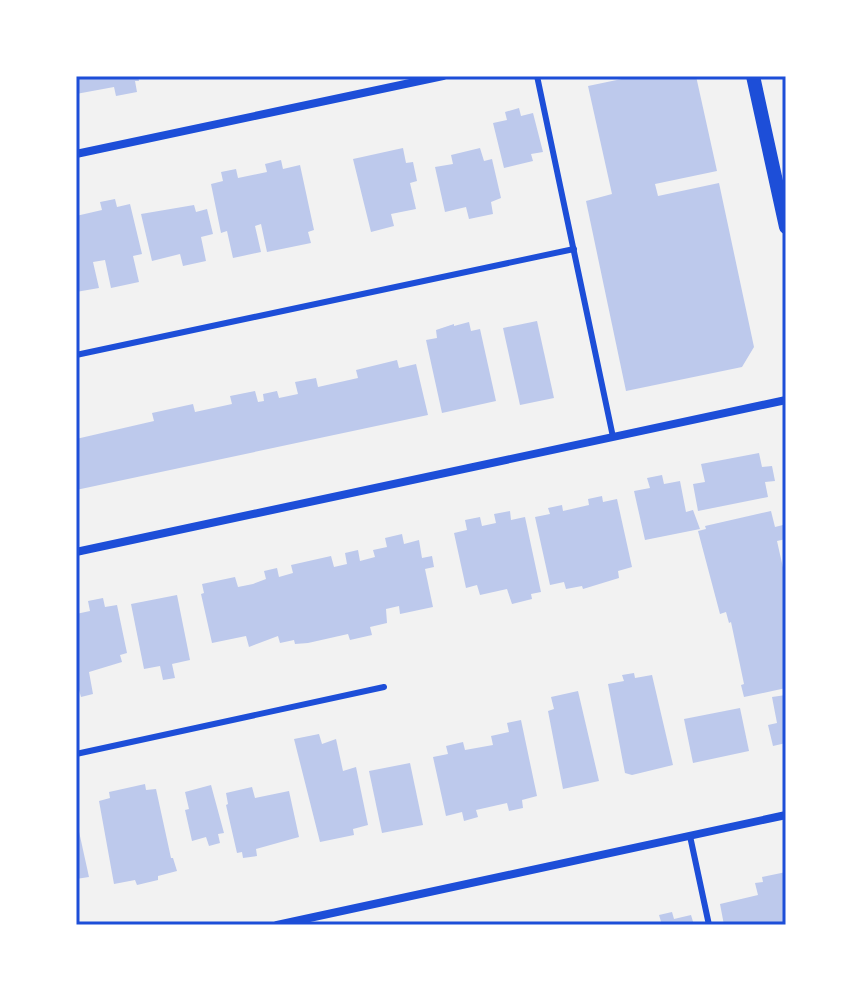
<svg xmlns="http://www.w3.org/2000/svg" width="862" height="1001" font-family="Arial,sans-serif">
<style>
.building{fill:#bdc9ec}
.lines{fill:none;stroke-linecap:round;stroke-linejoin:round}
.service{stroke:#1d4ed8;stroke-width:6}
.minor{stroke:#1d4ed8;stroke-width:8}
.tertiary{stroke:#1d4ed8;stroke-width:14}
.neatline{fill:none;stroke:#1d4ed8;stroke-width:3}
</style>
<rect width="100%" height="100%" fill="#f2f2f2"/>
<g class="building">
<path d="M76,76H138L139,81H135L137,92L116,96L114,87L76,94Z"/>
<path d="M636,76H696L717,171L655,184L658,196L719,183L754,347L742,367L626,391L586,201L612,194L588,86Z"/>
<path d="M519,108L521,116L533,113L543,152L531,154L533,161L504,168L493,123L507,120L505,112Z"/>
<path d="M403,148L406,163L413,162L417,181L410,183L416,209L391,214L394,226L371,232L353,159Z"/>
<path d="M480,148L484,161L492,159L501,198L491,202L493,214L469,219L466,207L445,212L435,167L453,164L451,155Z"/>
<path d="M281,160L283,169L300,165L314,230L308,232L311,243L267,252L261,224L255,226L261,252L233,258L227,231L221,233L211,184L223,181L221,172L236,169L238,178L267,172L265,164Z"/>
<path d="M115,199L117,207L130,204L142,254L133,256L139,282L111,288L105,260L93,262L99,288L76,292V216L102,210L100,202Z"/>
<path d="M194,205L196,212L207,209L213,234L201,237L206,261L183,266L180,254L152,261L141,214Z"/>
<path d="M537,321L554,398L520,405L503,328Z"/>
<path d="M469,322L471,331L480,329L496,401L442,413L426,340L437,338L436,330L454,324V326Z"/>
<path d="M397,360L399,368L416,364L428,415L76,490V439L154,421L152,413L193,404L195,412L232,404L230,396L255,391L258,402L264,401L263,394L277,391L279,398L298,394L295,382L316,378L318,387L358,378L356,370Z"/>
<path d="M759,453L762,467L772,466L775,481L765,482L768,497L698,511L693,484L705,482L701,464Z"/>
<path d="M662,475L664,484L680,481L686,512L693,510L700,529L645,540L634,491L650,488L647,478Z"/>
<path d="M602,496L603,502L617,499L632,567L618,571L619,578L583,589L582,586L566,589L564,582L550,585L535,517L550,514L548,508L562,505L563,511L589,505L588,499Z"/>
<path d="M510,511L511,520L525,517L541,592L531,594L532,599L512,604L507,589L480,595L477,585L466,588L454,533L467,530L465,520L480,517L482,526L496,523L494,514Z"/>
<path d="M771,511L775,527L783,525L786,536V539L777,541L786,581V688L744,697L741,685L744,684L731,622L729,623L726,612L720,614L698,531L706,529L705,526Z"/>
<path d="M402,534L404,544L419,540L422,558L432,556L434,567L425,569L433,607L400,614L399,606L386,609L387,623L370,627L372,635L350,640L348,634L308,643L295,644L294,640L280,643L278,636L249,647L246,636L212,643L201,594L204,593L202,584L235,577L238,587L253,584L266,579L264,571L277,568L279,577L293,573L291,565L331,556L334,567L347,564L345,553L358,550L360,561L375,557L373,550L387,547L385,538Z"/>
<path d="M177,595L190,660L172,664L175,678L163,680L160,666L144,669L131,604Z"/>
<path d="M103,598L105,607L117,605L127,653L120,655L122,662L89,672L93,694L81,697L79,690H76V614L90,611L88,601Z"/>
<path d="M634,673L635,678L652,675L673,765L632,775L625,773L608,684L624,681L622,675Z"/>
<path d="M578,691L599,781L563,789L548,711L554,709L551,697Z"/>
<path d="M786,695V743L773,746L768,725L777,723L772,697Z"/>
<path d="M740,708L749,751L693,763L684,719Z"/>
<path d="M521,720L537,796L522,800L523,808L509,811L507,803L476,810L478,817L464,821L462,812L446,816L433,757L448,754L446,746L463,742L465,750L493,745L491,736L509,732L507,723Z"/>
<path d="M319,734L322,744L336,739L343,771L356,767L368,825L353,829L354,835L320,842L294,739Z"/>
<path d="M410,763L423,825L382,833L369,771Z"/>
<path d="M145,784L146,790L156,789L171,858H173L177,871L158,876V880L137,885L135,880L114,884L99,801L110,798L109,792Z"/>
<path d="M211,785L224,833L218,834L220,843L209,846L206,837L192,841L185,810L189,809L185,792Z"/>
<path d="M252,787L255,798L289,791L299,837L256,849L257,856L243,858L242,852L237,853L226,805L228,804L226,793Z"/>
<path d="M76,818L89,877L76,879Z"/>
<path d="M786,872V925H724L720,904L758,895L755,883L763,882L762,877Z"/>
<path d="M672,912L674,919L691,915L694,925H662L659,915Z"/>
</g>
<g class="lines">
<g class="service">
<path d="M537,76L613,437"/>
<path d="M76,355L574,249"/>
<path d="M76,754L384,687"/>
<path d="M690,836L709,925"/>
</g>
<g class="minor">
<path d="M76,154L443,76"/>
<path d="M76,552L786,400"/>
<path d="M277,925L786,815"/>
</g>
<path class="tertiary" d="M753,76L786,227"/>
</g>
<rect width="862" height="1001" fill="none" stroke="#ffffff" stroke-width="156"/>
<rect x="78" y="78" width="706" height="845" class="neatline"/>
</svg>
